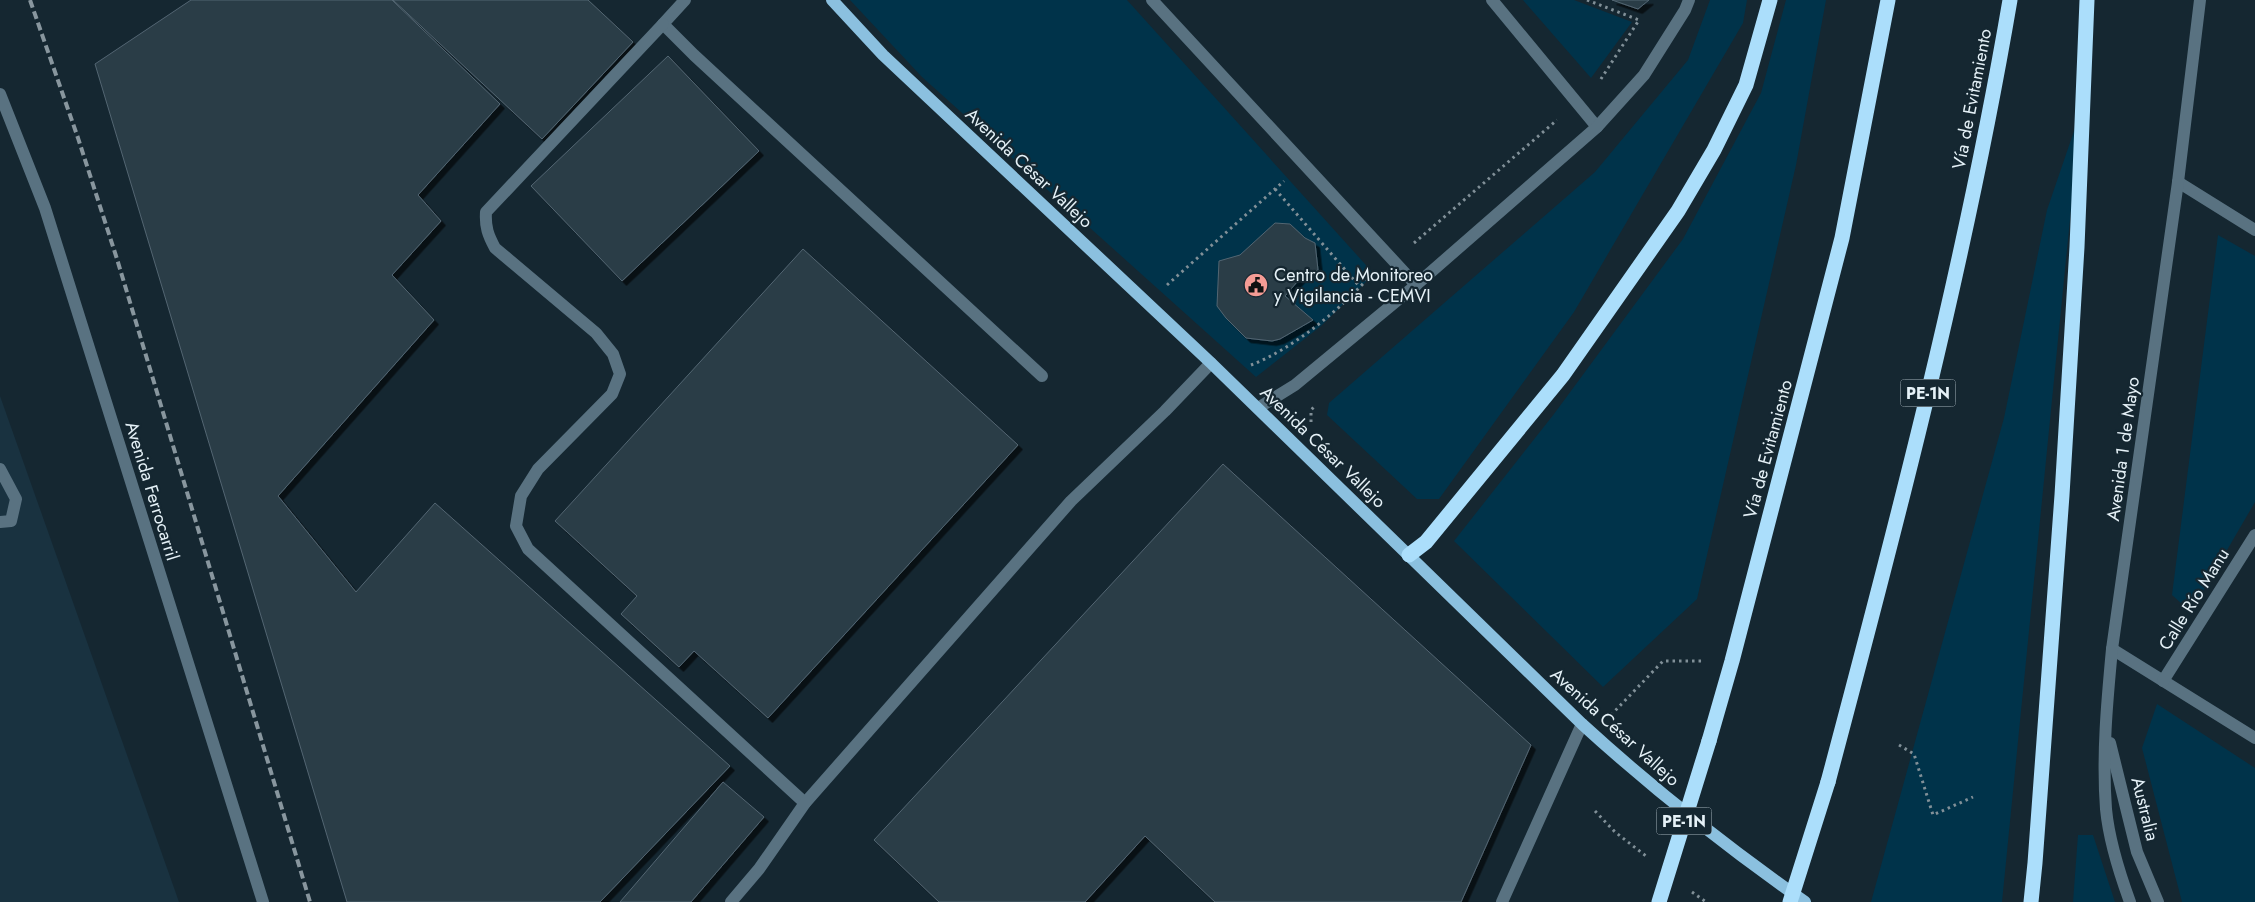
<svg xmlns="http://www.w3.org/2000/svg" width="2255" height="902" font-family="Jost,sans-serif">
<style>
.built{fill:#193240}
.green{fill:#00334a}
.building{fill:#2a3c47;stroke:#536672;filter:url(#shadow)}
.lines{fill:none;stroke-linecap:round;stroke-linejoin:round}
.path{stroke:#819098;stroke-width:3;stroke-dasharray:2.5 4;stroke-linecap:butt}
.minor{stroke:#597281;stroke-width:12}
.major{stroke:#8bc0df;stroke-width:12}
.highway{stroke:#abdefb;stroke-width:15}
.rail{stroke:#88969e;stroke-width:4;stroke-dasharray:8 4;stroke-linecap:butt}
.highway-bridge{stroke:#abdefb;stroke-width:15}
.labels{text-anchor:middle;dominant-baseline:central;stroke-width:4.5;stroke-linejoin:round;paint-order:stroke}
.shield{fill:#152731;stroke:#a7b4bc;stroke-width:1}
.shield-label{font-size:16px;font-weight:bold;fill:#e5f1f7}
.street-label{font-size:18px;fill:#e5f1f7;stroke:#152731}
.poi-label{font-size:18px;fill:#e5f1f7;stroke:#152731;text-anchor:start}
</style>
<defs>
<filter id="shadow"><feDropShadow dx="4.5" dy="4.5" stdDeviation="0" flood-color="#0009"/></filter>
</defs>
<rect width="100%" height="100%" fill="#152731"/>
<path class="built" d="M0,396L179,902H0Z"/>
<g class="green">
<path d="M850,0H1127L1374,274L1321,326L1256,377L922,77Z"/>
<path d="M1523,0H1574L1632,22L1591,78Z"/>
<path d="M1710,0H1747L1743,23L1574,312L1439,499H1417L1327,415L1329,403L1595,172L1688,60Z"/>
<path d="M1786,0H1826L1796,165L1697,599L1603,687L1454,541L1554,414L1683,239L1761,93Z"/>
<path d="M2075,128L2077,149L2002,902H1871L2004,418L2047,210Z"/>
<path d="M2218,235L2255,256V502L2191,612L2172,595Z"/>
<path d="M2157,704L2255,768V902H2182L2142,748Z"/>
<path d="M2078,835H2093L2115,902H2073Z"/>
</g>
<g class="building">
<path d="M191,0H392L500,104L418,195L441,221L392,275L434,320L278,496L356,592L435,503L730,766L600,902H347L95,64Z"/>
<path d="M393,0H588L633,42L542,139Z"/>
<path d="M1612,0H1649L1638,9Z"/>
<path d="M668,56L759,151L622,281L531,186Z"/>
<path d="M1275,223L1290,224L1305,238L1315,243L1318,270L1303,275L1285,296L1313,320L1280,339L1272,341L1246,338L1226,318L1217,306L1219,261L1240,255Z"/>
<path d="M803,249L1018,445L768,718L694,651L679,667L621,614L637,596L555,521Z"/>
<path d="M1223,464L1531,745L1461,902H1215L1145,836L1085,902H939L874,840Z"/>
<path d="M723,782L764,817L691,902H620Z"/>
</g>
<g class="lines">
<g class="path">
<path d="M1587,0L1639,20L1599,82"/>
<path d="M1275,189L1360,287"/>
<path d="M1414,243L1557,120"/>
<path d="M1167,285L1284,181"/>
<path d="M1251,365C1293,349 1342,308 1371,275"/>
<path d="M1311,422V410L1314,407"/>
<path d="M1611,715L1663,661H1704"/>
<path d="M1899,745L1914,754L1933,815L1973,797"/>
<path d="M1595,811L1615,832L1646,856"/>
<path d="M1692,892L1706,902"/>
</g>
<g class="minor">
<path d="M685,0L663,24L694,55L1042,376"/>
<path d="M1152,0L1416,285"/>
<path d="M1492,0L1597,127"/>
<path d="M663,24L486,212C485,227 488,235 495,248L596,333L613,354L620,374L612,394L538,469L521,496L516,526L528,549L805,803"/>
<path d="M0,94L45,208L263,902"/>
<path d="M2178,182L2255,230"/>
<path d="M1258,408L1295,385L1416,285L1597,127L1644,75L1685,10L1689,0"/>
<path d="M0,469L16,499L11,521L0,522"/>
<path d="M2112,649L2255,738"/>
<path d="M2163,681L2255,535"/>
<path d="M2110,743L2137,852L2158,902"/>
<path d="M731,902L759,869L805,803L1071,501L1165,411L1211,363"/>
<path d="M1502,902L1582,724"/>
<path d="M2130,902C2119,872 2109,841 2106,809C2102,756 2107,702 2112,649L2178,182L2200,0"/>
</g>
<path class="major" d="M832,0L883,55L1211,363L1582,724C1652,788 1727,847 1805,902"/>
<g class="highway">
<path d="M1409,555L1426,542L1563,375L1678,211L1714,150L1746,85L1770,0"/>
<path d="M1709,741L1732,661L1842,238L1888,0"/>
<path d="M1828,782C1897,523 1965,264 2010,0"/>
<path d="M2031,902L2035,863L2062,495L2077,247L2087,0"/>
</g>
<path class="rail" d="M30,0L78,138L117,259L310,902"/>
<g class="highway-bridge">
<path d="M1659,902L1709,741"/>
<path d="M1790,902L1828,782"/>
</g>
</g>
<defs>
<g id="civic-disc" transform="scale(1.25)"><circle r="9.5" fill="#f59c95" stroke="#152731"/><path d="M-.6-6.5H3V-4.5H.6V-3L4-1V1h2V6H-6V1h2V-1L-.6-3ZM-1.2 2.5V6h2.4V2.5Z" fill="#111"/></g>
</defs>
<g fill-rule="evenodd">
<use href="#civic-disc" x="1256" y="285"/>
</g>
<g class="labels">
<g class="shield">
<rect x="1900.5" y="379.5" width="55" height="27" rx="4"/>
<rect x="1656.5" y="807.5" width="55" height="27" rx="4"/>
</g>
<g class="shield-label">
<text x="1928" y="393">PE-1N</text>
<text x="1684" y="821">PE-1N</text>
</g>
<g class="street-label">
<text transform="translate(1972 99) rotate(-79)">Vía de Evitamiento</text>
<text transform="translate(1029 168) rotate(43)">Avenida César Vallejo</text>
<text transform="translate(1323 447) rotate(44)">Avenida César Vallejo</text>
<text transform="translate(1768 449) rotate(-75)">Vía de Evitamiento</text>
<text transform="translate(2123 449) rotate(-82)">Avenida 1 de Mayo</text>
<text transform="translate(152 491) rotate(73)">Avenida Ferrocarril</text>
<text transform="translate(2194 599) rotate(-58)">Calle Río Manu</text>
<text transform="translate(1615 727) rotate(42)">Avenida César Vallejo</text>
<text transform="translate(2145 809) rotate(76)">Australia</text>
</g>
<g class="poi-label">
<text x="1274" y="275">Centro de Monitoreo<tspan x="1274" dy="21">y Vigilancia - CEMVI</tspan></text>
</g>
</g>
</svg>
